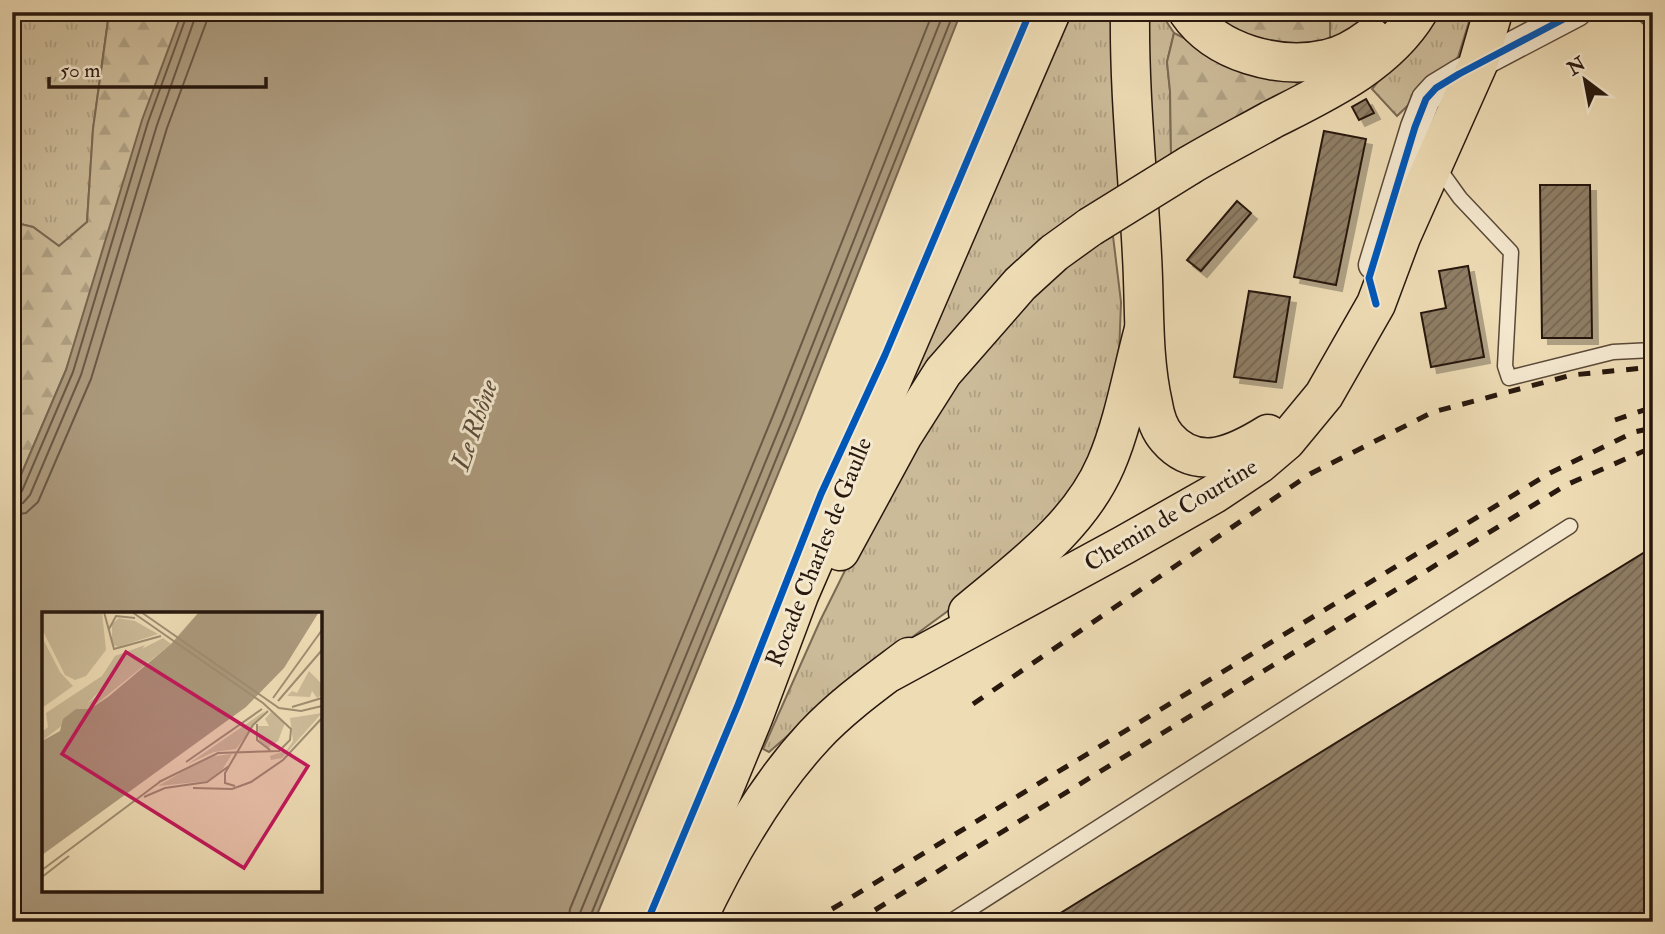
<svg xmlns="http://www.w3.org/2000/svg" width="1665" height="934" font-family="'IM FELL Double Pica',serif">
<style>
.grass{fill:url(#grass-tufts);stroke:#7a6a54;stroke-width:2}
.forest{fill:url(#forest-firs);stroke:#7a6a54;stroke-width:2}
.water{fill:#ab997c;stroke:#776550;stroke-width:2;fill-rule:evenodd}
.lines{fill:none;stroke-linecap:round;stroke-linejoin:round}
.shore{stroke:#6a5845;stroke-width:2}
.building{fill:url(#building-hatch);stroke:#28180e;stroke-width:2;filter:url(#shadow)}
.lane-casing{stroke:#5a4938;stroke-width:17}
.street-casing{stroke:#5a4938;stroke-width:31}
.primary-casing{stroke:#28180e;stroke-width:41}
.lane{stroke:#f4e8cf;stroke-width:14}
.street{stroke:#f4e8cf;stroke-width:28}
.primary{stroke:#eedcb5;stroke-width:38}
.rail{stroke:#28180e;stroke-width:5;stroke-dasharray:12 12;stroke-linecap:butt}
.primary-bridge-casing{stroke:#28180e;stroke-width:41;stroke-linecap:butt}
.primary-bridge{stroke:#eedcb5;stroke-width:38}
.cycleway-casing{stroke:#f4e8cf;stroke-width:11}
.cycleway{stroke:#0057b8;stroke-width:7}
.labels{text-anchor:middle;dominant-baseline:central;stroke-width:6;stroke-linejoin:round;paint-order:stroke}
.street-label{font-size:24px;fill:#28180e;stroke:#f4e8cf}
.water-label{font-size:26px;font-style:italic;fill:#5c4c3a;stroke:#f4e8cf}
.inset-road{fill:none;stroke:#9f8e72;stroke-width:2}
.view{fill:#c2185b;fill-opacity:0.15;stroke:#c2185b;stroke-width:3.5}
.inset-edge{fill:none;stroke:#28180e;stroke-width:3.5}
</style>
<defs>
<pattern id="grass-tufts" width="24" height="20" patternUnits="userSpaceOnUse" patternTransform="scale(1.75)"><rect width="24" height="20" fill="#cb9"/><path d="M3 7l-1-3M5 7V3M7 7l1-3M15 17l-1-3M17 17v-4M19 17l1-3" fill="none" stroke="#afa083"/></pattern>
<pattern id="forest-firs" width="22" height="20" patternUnits="userSpaceOnUse" patternTransform="scale(1.75)"><rect width="22" height="20" fill="#cb9"/><path d="M5 1l3.5 6h-7zM16 11l3.5 6h-7z" fill="#afa083"/></pattern>
<pattern id="building-hatch" width="6" height="6" patternUnits="userSpaceOnUse" patternTransform="scale(1.75)"><rect width="6" height="6" fill="#8f7e65"/><path d="M-1 1l2-2M0 6l6-6M5 7l2-2" fill="none" stroke="#756652"/></pattern>
<filter id="shadow"><feDropShadow dx="6" dy="6" stdDeviation="0" flood-color="#0004"/></filter>
</defs>
<rect width="100%" height="100%" fill="#eedcb5"/>
<filter id="stains"><feTurbulence type="fractalNoise" baseFrequency=".00286" numOctaves="4"/><feColorMatrix values="0 0 0 0 .2 0 0 0 0 .09 0 0 0 0 .02 0 0 0 .5 -.17"/></filter>
<radialGradient id="worn" r=".72"><stop offset=".6" stop-color="#630" stop-opacity="0"/><stop offset="1" stop-color="#630" stop-opacity=".3"/></radialGradient>
<g class="grass">
<path d="M12,12H106L108,20L93,129L87,222L59,246L33,227L12,222Z"/>
<path d="M1071,12H1117L1121,186L867,477C931,320 1006,169 1071,12Z"/>
<path d="M1136,12H1160L1174,33L1167,62L1170,91L1171,154L1151,168Z"/>
<path d="M1332,12H1377L1360,28L1330,46V16Z"/>
<path d="M1434,12H1472L1458,57L1397,116L1372,89Z"/>
<path d="M1113,236L1121,302L1118,381L1093,463L1009,566L839,691L769,752L763,749L820,621L874,512L973,354L1066,261Z"/>
</g>
<g class="forest">
<path d="M106,12H182L66,370L12,496V222L33,227L59,246L87,222L93,129L108,21Z"/>
<path d="M1208,12H1332L1330,16V46L1282,45L1232,31Z"/>
<path d="M1174,33L1214,53L1297,78L1296,94L1220,127L1171,154L1170,91L1167,62Z"/>
</g>
<path class="water" d="M182,12H961L799,423L594,922H12V496L66,370L142,120ZM44,614H320V890H44Z"/>
<g class="lines">
<g class="shore">
<path d="M12,496L18,495L22,491L73,372L148,122L188,12"/>
<path d="M12,505L23,503L30,495L81,375L157,125L197,12"/>
<path d="M12,515L26,513L38,502L91,379L167,128L206,23L208,12"/>
<path d="M568,922L570,909L774,413L933,12"/>
<path d="M579,922L580,913L784,417L944,12"/>
<path d="M588,922L792,420L954,12"/>
</g>
</g>
<g class="building">
<path d="M1366,99L1374,113L1359,120L1352,107Z"/>
<path d="M1324,131L1366,139L1336,285L1294,277Z"/>
<path d="M1540,185H1590L1592,338H1542Z"/>
<path d="M1237,201L1251,213L1201,271L1187,260Z"/>
<path d="M1468,266L1484,357L1431,367L1421,313L1446,308L1439,271Z"/>
<path d="M1249,291L1290,297L1276,382L1234,377Z"/>
<path d="M1653,547V922H1046Z"/>
</g>
<g class="lines">
<g class="lane-casing">
<g id="lane">
<path d="M1437,166L1460,198L1511,252L1505,366L1509,378L1613,352L1653,350"/>
<path d="M950,922L1570,526"/>
</g>
</g>
<g class="street-casing">
<g id="street">
<path d="M1652,12H1653"/>
<path d="M1373,265L1415,127L1426,99L1436,88L1459,74L1577,12"/>
</g>
</g>
<g class="primary-casing">
<g id="primary">
<path d="M1130,12C1129,94 1138,175 1142,256C1145,306 1142,355 1153,404C1155,416 1159,429 1167,438C1197,473 1236,454 1268,434"/>
<path d="M1188,12C1216,53 1279,70 1327,59C1342,56 1359,46 1371,37"/>
<path d="M1190,165C1217,149 1244,135 1271,120C1324,93 1386,65 1418,12"/>
<path d="M840,551L903,435L943,372L1020,284L1054,253L1090,227"/>
<path d="M968,612C1019,569 1079,527 1106,464C1124,422 1132,373 1144,329"/>
<path d="M890,672L1124,545L1214,494L1259,464L1286,441L1324,395L1376,304L1401,237L1478,64L1493,12"/>
<path d="M669,922L753,718L799,595L1051,12"/>
<path d="M696,922C727,856 764,790 814,736C842,706 876,682 909,657"/>
</g>
</g>
<use href="#lane" class="lane"/>
<use href="#street" class="street"/>
<use href="#primary" class="primary"/>
<g class="rail">
<path d="M1615,420L1653,407"/>
<path d="M1646,472L1653,469"/>
<path d="M973,704L1310,474L1433,412L1572,375L1653,367"/>
<path d="M832,909L1550,473L1634,432L1653,428"/>
<path d="M875,910L1566,485L1653,447"/>
</g>
<g class="primary-bridge-casing">
<path id="primary-bridge" d="M1090,227L1190,165"/>
</g>
<use href="#primary-bridge" class="primary-bridge"/>
<g class="cycleway-casing">
<g id="cycleway">
<path d="M1376,304L1369,278L1415,127L1426,99L1436,88L1459,74L1577,12"/>
<path d="M647,922L738,705L821,494L885,355L1030,12"/>
</g>
</g>
<use href="#cycleway" class="cycleway"/>
</g>
<g class="labels">
<g class="street-label">
<text transform="translate(1171 515) rotate(-31)">Chemin de Courtine</text>
<text transform="translate(819 552) rotate(-68)">Rocade Charles de Gaulle</text>
</g>
<g class="water-label">
<text transform="translate(475 425) rotate(-71)">Le Rhône</text>
</g>
</g>
<g transform="translate(42 612)">
<rect width="280" height="280" fill="#eedcb5"/>
<path d="M0,0H60L64,38L44,64L33,68L23,63L0,17ZM77,6L93,9L116,22L76,35L70,32V12ZM0,25L18,60L31,74L0,96ZM103,33L78,70H66L46,91L48,97L40,98L0,129V120L6,115L4,101L60,64L73,44ZM267,59L280,72V83L275,86L270,79L268,85L245,84L250,79L255,81ZM223,99L194,137L172,140L146,152ZM280,101L240,146L229,148L228,144L245,138L251,129L248,106ZM190,142L180,158L165,169L116,174L166,145Z" fill="#cb9"/>
<path d="M121,26L129,32L48,97L46,91L56,83L67,62L78,70L98,38ZM229,100L243,111L236,129L226,136L217,128L216,114H227L223,107Z" fill="#cb9"/>
<path d="M157,0H277L242,56L204,95L0,243V129L18,119L21,107L34,97H48L66,85L129,32Z" fill="#ab997c"/>
<path class="inset-road" d="M62,0L72,37L119,24M90,0L221,91L249,117L248,128L237,139L176,141L117,170M99,0L237,96L259,99L280,94M67,17L74,4L93,6M231,86L280,18M236,89L280,38M250,95L280,86M215,112V128L228,138M144,150L220,97M193,174L183,171V161L211,113L226,99M151,176L190,177L209,170L241,148L280,106M102,185L123,176L165,170L187,154M0,258L119,169M0,265L27,244"/>
<path class="view" d="M84,40L266,154L202,256L20,142Z"/>
<rect width="280" height="280" class="inset-edge"/>
</g>
<rect width="1665" height="934" fill="none" stroke="#eedcb5" stroke-width="42"/>
<rect x="14" y="14" width="1637" height="906" fill="none" stroke="#28180e" stroke-width="3.5"/>
<rect x="21" y="21" width="1623" height="892" fill="none" stroke="#28180e" stroke-width="2"/>
<g transform="translate(1585 80) rotate(328)" stroke="#f4e8cf" stroke-width="5" paint-order="stroke">
<path d="M0-5L12 26L0 18L-12 26Z" fill="#28180e"/>
<text y="-10" font-size="19" font-weight="bold" text-anchor="middle" fill="#28180e">N</text>
</g>
<path d="M49 77v10h217v-10" fill="none" stroke="#28180e" stroke-width="3.5"/>
<text x="60" y="77" font-size="21" fill="#28180e" stroke="#f4e8cf" stroke-width="5" paint-order="stroke">50 m</text>
<rect width="100%" height="100%" filter="url(#stains)"/>
<rect width="100%" height="100%" fill="url(#worn)"/>
</svg>
